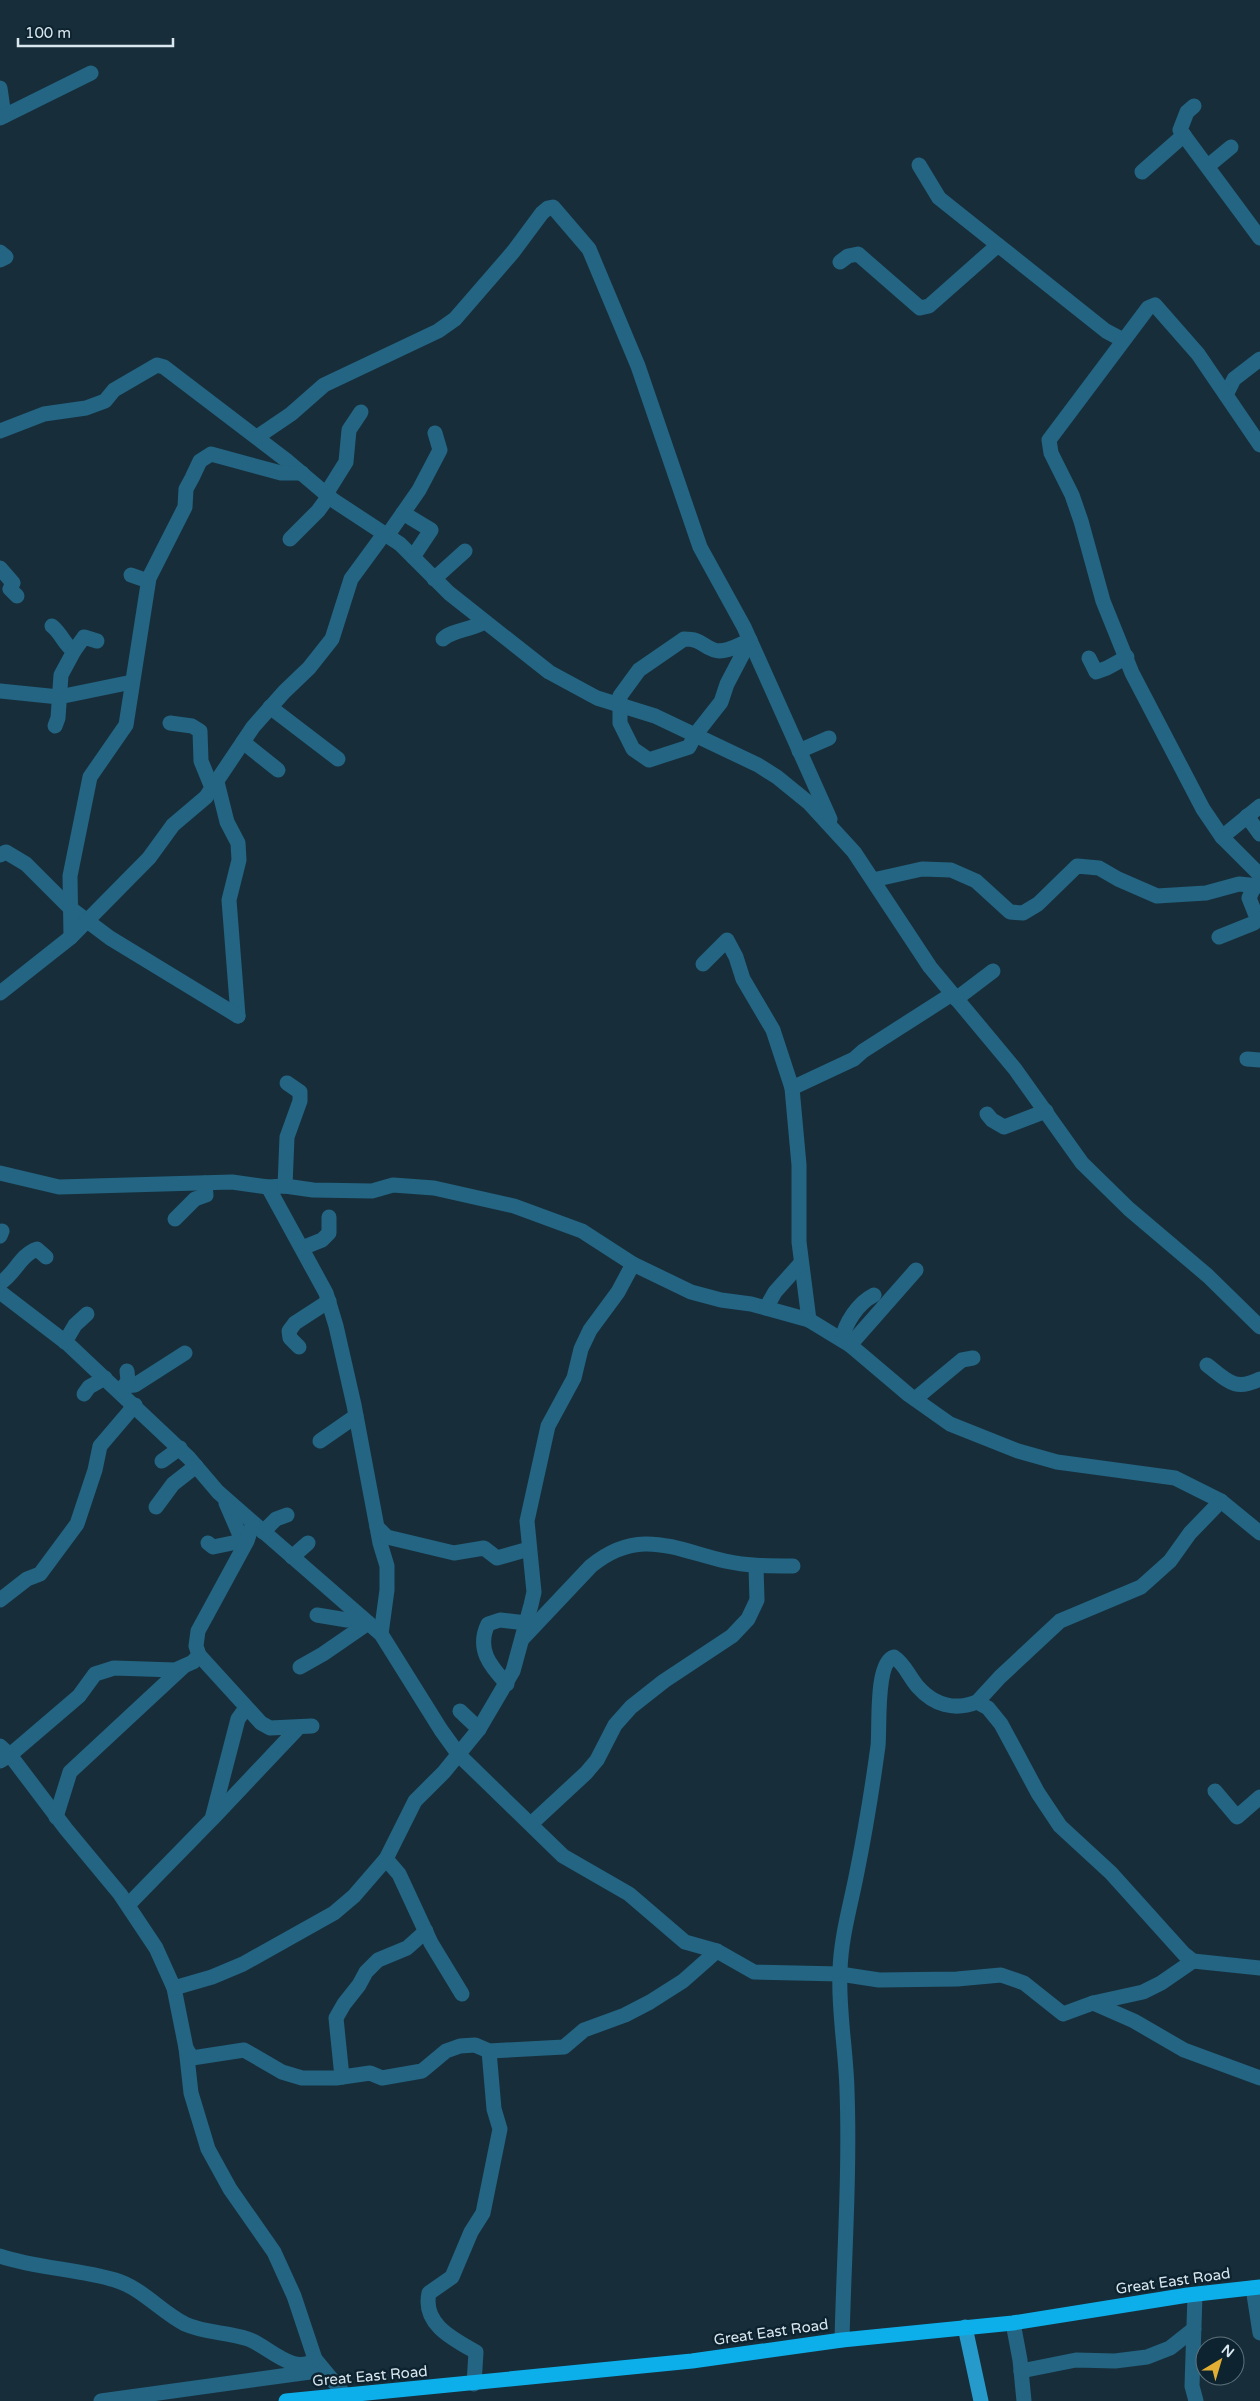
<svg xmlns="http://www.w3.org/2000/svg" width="1260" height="2401" font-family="'Varela Round',sans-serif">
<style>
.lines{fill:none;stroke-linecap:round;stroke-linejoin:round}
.minor{stroke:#246583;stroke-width:15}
.major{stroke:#269acb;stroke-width:15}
.highway{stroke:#0dafeb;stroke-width:15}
.labels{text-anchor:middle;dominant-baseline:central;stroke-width:5;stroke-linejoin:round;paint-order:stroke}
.street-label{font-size:15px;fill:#dae7ef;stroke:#0d2430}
</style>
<rect width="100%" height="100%" fill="#172e3a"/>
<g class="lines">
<g class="minor">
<path d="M0,88L4,116"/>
<path d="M1194,106L1187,112L1180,130L1260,238"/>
<path d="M0,118L91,73"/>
<path d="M919,165L939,198L998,245"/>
<path d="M1208,166L1231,147"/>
<path d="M1142,172L1184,135"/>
<path d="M0,252L6,257L0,260"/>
<path d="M840,262L848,256L858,254L920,308L929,306L998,245L1106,331L1123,340"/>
<path d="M1226,395L1234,379L1260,359"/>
<path d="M0,431L44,414L86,408L105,401L114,390L157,365L164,367L286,460L333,500L400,544L449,593L549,672L597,698L655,716L758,765L777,777L809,803L854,852L930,967L1015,1069L1082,1163L1129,1209L1208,1276L1260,1327"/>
<path d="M257,437L291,414L324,385L438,331L455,319L513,252L542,213L548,208L553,207L589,249L638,366L700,547L744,627L830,819"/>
<path d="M1260,445L1198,354L1155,305L1148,308L1049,440L1051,453L1072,495L1081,521L1103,601L1132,673L1203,809L1222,837L1260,875"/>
<path d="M326,494L346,462L349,430L361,412"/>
<path d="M403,513L419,490L440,450L435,433"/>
<path d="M387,536L403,513L431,530L413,557"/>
<path d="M290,539L318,511L329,496"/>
<path d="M0,568L13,583L10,589L17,596"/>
<path d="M131,575L148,581"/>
<path d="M434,579L465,551"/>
<path d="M52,626C62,634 64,645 74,651L61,675L58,718L55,726"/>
<path d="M443,639C452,630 471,630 484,622"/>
<path d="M684,639C702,639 700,645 714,650C725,654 740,644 750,640L727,684L721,702L695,735L689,747L649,760L633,749L620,723V696L639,670Z"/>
<path d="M74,651L84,637L97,641"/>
<path d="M1089,658L1096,672L1107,668L1127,657"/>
<path d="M0,691L59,697L132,682"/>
<path d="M270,707L338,759"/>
<path d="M170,723L192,726L200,731L201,761L212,788"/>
<path d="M243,742L278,770"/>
<path d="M799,751L829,738"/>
<path d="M217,782L227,822L238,843L239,860L229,900L238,1016"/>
<path d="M1247,816L1260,834"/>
<path d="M1222,837L1260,806"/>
<path d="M0,855L6,852L26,864L70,908L110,938L238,1016"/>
<path d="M873,880L922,869L951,870L976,881L1010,912L1023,913L1038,904L1077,866L1099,868L1118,879L1157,896L1206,893L1239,884L1260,886"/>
<path d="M71,937L70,876L90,777L126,725L149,578L185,507L186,489L192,478L200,461L211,454L281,473H302"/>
<path d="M1219,937L1254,923L1257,918L1249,898L1255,885"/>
<path d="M703,964L727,940L736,957L743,979L773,1030L792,1088L799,1165V1242L809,1320"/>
<path d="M0,993L71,937L149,858L173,825L206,797L253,727L284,692L309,668L332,639L351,579L384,534"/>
<path d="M956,999L993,971"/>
<path d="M1247,1059L1260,1060"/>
<path d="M792,1088L854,1059L863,1051L952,994"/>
<path d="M987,1114L992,1120L1004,1127L1046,1111"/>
<path d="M0,1173L59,1187L232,1182L268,1187L285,1186L313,1190L372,1191L393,1185L434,1188L514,1206L582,1231L633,1264L691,1292L721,1300L751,1304L809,1320L850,1345L909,1395L950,1424L1018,1451L1057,1462L1175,1478L1221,1501L1260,1533"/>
<path d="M285,1186L287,1137L300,1101V1092L287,1083"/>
<path d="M268,1187L326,1293L336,1326L354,1405L380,1543L387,1566V1590L381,1634"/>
<path d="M175,1219L195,1199L206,1195L205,1183"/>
<path d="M0,1236L2,1231"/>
<path d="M302,1248L322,1240L329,1233V1217"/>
<path d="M0,1283C15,1274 20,1255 37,1249L46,1257"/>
<path d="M0,1292L68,1344L189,1458L218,1492L381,1634L441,1730L459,1755L563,1856L629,1894L685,1942L717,1951L754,1972L840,1974L879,1980L957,1979L1001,1975L1024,1983L1063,2014L1093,2003L1143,1992L1161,1983L1193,1961"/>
<path d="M766,1308L775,1292L801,1263"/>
<path d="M842,1340C845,1323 858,1303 874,1295"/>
<path d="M65,1342L75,1325L87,1314"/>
<path d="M850,1345L916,1270"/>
<path d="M299,1347L290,1338L289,1331L295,1323L329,1301"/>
<path d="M1207,1365C1227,1380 1234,1392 1260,1379"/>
<path d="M124,1386L135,1385L185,1353"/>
<path d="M120,1392L128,1381L127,1371"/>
<path d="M84,1394L89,1387L105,1378"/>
<path d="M915,1399L962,1360L973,1358"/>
<path d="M320,1441L356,1416"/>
<path d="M162,1461L180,1448"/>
<path d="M226,1503L242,1540"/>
<path d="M156,1507L173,1484L196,1466"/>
<path d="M377,1527L387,1537L454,1553L484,1548L497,1558L529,1549"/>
<path d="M263,1532L276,1519L287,1515"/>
<path d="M208,1543L213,1547L247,1540"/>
<path d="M292,1557L308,1543"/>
<path d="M0,1600L27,1579L40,1574L77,1524L95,1470L100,1446L135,1405"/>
<path d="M317,1615L347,1620L357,1614"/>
<path d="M523,1638L591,1566C638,1527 674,1549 725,1561C748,1566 770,1566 793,1566"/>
<path d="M199,1655L261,1723L270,1728L312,1726"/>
<path d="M300,1667L323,1654L368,1623"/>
<path d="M507,1684C490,1666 476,1649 488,1624L500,1620L526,1623"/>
<path d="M977,1702L1000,1677L1060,1621L1141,1587L1170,1561L1190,1533L1221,1501"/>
<path d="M460,1711L479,1729"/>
<path d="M0,1746L10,1755L66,1829L120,1894L156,1948L174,1988L186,2048L191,2093L208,2149L230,2189L274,2252L294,2296L315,2359L344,2394V2401"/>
<path d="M0,1761L10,1755L79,1696L95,1674L114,1668L175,1670L193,1662L199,1655L196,1646L198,1631L247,1541L253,1523"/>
<path d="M1215,1791L1237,1817L1260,1797"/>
<path d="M56,1817L70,1772L183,1667"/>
<path d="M213,1818L299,1727"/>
<path d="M531,1824L586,1773L597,1760L615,1725L631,1707L664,1681L732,1636L748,1619L757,1600L756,1567"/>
<path d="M386,1859L399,1874L431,1943L462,1994"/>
<path d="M128,1905L212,1819L238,1719L246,1708"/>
<path d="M174,1988L212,1977L243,1964L334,1913L354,1896L386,1859L415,1801L444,1772L479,1729L513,1671L531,1605L534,1592L527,1521L548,1426L574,1378L581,1349L590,1330L618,1292L633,1264"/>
<path d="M1093,2003L1134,2021L1184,2050L1260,2078"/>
<path d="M186,2048L192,2058L244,2050L282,2072L302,2078H336L370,2073L382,2078L422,2071L446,2051L460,2046L475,2045L489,2051L564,2047L584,2030L625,2015L650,2002L683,1981L717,1951"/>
<path d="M342,2077L336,2018L344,2004L359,1985L366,1972L378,1960L407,1948L426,1931"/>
<path d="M0,2256C35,2268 79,2269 115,2280C142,2288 160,2311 185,2324C204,2333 228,2332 248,2339C268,2346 295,2377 315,2359"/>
<path d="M1253,2288L1260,2333"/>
<path d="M1195,2295L1192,2386L1196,2401"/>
<path d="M1013,2323L1020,2360L1024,2401"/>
<path d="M842,2340C844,2257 850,2173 847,2090C846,2050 838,2010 840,1970C841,1938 850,1907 856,1877C865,1833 872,1790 878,1746C880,1729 875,1662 894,1657C905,1664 909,1677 918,1687C934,1705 954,1711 977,1702L988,1708L1001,1724L1038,1793L1060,1826L1111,1873L1184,1954L1193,1961L1260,1968"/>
<path d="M1021,2371L1076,2360L1115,2361L1147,2357L1170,2348L1194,2329"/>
<path d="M474,2384L476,2352C453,2339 422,2324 429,2293L452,2277L471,2232L483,2213L500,2129L494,2109L489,2051"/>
<path d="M101,2401L310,2372"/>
</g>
<path class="major" d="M965,2327L981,2401"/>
<path class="highway" d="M286,2401L692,2361L842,2340L1013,2323L1188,2295L1260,2287"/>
</g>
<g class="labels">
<g class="street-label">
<text transform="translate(1173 2281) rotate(-8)">Great East Road</text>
<text transform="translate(771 2332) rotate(-8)">Great East Road</text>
<text transform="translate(370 2376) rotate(-5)">Great East Road</text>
</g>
</g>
<g transform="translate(1220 2361) rotate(38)"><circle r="24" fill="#0d2430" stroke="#5f727c"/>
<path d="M0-4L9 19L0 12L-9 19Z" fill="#e2af34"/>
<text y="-8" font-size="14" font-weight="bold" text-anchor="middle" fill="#dae7ef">N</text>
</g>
<path d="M18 38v8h155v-8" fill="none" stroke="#dae7ef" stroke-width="2.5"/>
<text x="25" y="38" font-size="15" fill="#dae7ef" stroke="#0d2430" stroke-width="4" paint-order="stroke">100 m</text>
</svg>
